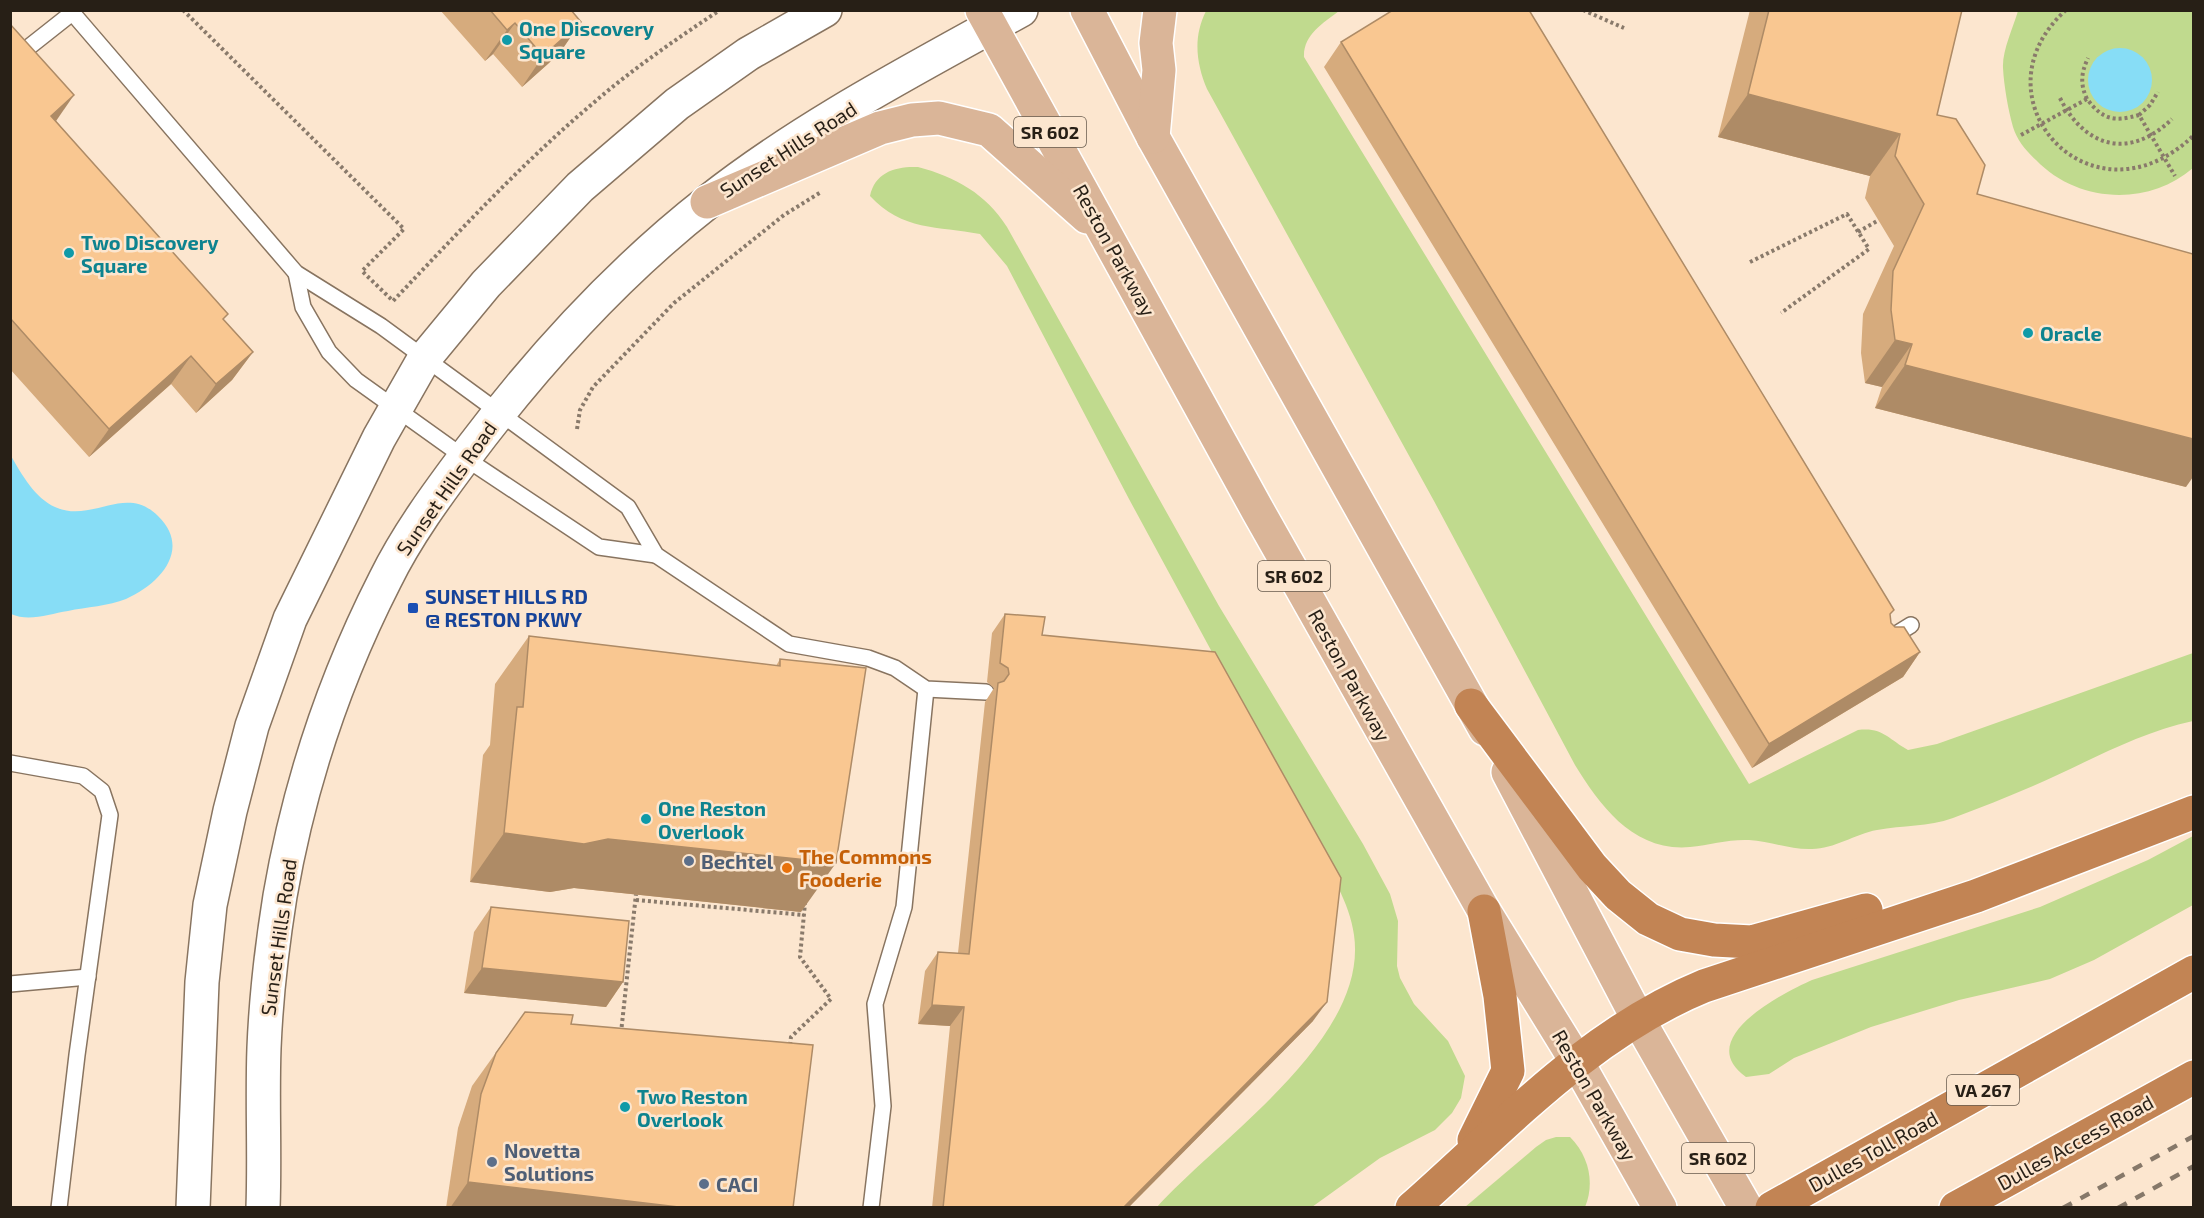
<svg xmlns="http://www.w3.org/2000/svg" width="2204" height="1218" font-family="'Exo 2',sans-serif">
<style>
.green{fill:#c0da8e}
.water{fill:#87ddf6}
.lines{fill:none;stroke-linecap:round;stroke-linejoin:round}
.service-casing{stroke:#887460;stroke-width:18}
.secondary-casing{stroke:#887460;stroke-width:36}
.primary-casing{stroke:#fff;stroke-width:36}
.motorway-casing{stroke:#fff;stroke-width:36}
.path{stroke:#897a6b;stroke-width:4;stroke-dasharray:3 3;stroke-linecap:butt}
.service{stroke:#fff;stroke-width:15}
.secondary{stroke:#fff;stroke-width:33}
.primary{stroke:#dab598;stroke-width:33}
.motorway{stroke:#c28454;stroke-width:33}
.rail{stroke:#867869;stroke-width:4.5;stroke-dasharray:10 10;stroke-linecap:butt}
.wall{fill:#d6ab7d}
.shaded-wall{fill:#ae8b66}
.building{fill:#f9c791;stroke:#ae8b66;stroke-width:1.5}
.culture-dot{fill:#0f9aa8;stroke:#fce6cf;stroke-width:2}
.transit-dot{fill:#1a4fb4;stroke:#fce6cf;stroke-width:2}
.service-dot{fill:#5c6f8a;stroke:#fce6cf;stroke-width:2}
.food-dot{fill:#e8710a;stroke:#fce6cf;stroke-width:2}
.labels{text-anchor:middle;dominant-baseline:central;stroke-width:5;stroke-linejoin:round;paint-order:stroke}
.shield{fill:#fce6cf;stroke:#675b4e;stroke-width:1.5}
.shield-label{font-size:18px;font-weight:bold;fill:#271f16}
.culture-label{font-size:20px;font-weight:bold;fill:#0d838f;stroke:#fce6cf;text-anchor:start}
.street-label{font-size:20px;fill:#271f16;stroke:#fce6cf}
.transit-label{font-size:20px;font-weight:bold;fill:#164399;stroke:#fce6cf;text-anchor:start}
.food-label{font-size:20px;font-weight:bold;fill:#c56008;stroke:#fce6cf;text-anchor:start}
.service-label{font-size:20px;font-weight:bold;fill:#4e5e75;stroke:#fce6cf;text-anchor:start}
</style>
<rect width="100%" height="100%" fill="#fce6cf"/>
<g class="green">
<path d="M1206,11H1339C1323,23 1303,35 1304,57L1749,784L1858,730C1883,727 1888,739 1908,750L1937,744L2193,653V721C2137,733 2086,763 2033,786C2007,797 1980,808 1953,818C1928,827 1903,825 1877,830C1855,834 1834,849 1812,849C1791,850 1770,841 1749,840C1729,839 1710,845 1690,847C1634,852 1601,807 1575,765L1434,501L1207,89C1196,63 1193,37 1206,11Z"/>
<path d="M2018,11H2193V168C2148,207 2077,203 2036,160C2026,151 2017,140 2013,127C2008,109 2004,86 2003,68C2002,51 2013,28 2018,11Z"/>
<path d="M918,167C956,177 986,194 1007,227L1219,606L1363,844L1390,894L1398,921L1397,966L1400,978L1414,1004L1448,1041L1465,1076L1461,1098L1452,1113L1435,1130L1380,1158L1312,1207H1157C1219,1138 1369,1039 1354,935C1350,903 1329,871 1315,842L1129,499L1007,266L980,234C938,226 902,231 870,196C875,172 896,166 918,167Z"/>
<path d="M2193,836V905L2094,960L2050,979L1959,1000L1871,1027L1794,1058L1769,1074L1746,1077C1692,1039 1783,993 1812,980L2040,907L2148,860Z"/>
<path d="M1556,1137H1570C1589,1156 1595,1183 1585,1207H1465L1536,1147L1546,1140Z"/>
</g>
<g class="water">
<circle cx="2120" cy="80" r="32"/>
<path d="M11,456C22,475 35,498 55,507C92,524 125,483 158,516C192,549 160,584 126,599C109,606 86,607 68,611C49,614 29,622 11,614Z"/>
</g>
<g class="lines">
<g class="service-casing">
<g id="service">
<path d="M70,10L296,273L381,326L628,507L656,555L789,644L868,658L895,668L926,689L986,692"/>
<path d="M10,62L72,13"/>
<path d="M296,273L303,307L329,352L356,380L465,458L599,547L656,555"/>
<path d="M1890,638L1911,625"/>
<path d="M10,763L83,776L102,791L110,815L77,1055L59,1208"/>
<path d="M10,984L88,977"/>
<path d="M871,1208L883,1106L875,1004L904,907L926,689"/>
</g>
</g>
<g class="secondary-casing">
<g id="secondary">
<path d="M193,1208L202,982L210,905L230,811L252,726L290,619L379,438L424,359L443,336L486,284L580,187L677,104L748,54L825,10"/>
<path d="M263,1208C265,1154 262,1101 264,1048C266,998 272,946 280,896C299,786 334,680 385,580C407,535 438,493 468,453C538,360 617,273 709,201C804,126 915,69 1021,10"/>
</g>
</g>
<g class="primary-casing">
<g id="primary">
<path d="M982,10L1258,511L1484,911L1577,1062L1660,1208"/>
<path d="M1087,10L1153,137L1485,729"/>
<path d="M1153,137L1159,70L1156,43L1160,10"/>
<path d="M707,202L880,128L912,120L939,118L989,130L1087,217"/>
<path d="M1508,772L1638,1019L1746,1208"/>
</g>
</g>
<g class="motorway-casing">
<g id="motorway">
<path d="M1471,705L1592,867L1618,895L1648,919L1680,934L1714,940L1752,942L1866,910"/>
<path d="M1474,1140L1508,1071L1500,996L1484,911"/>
<path d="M1412,1208C1504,1127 1589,1033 1704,986L1976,896L2194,812"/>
<path d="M1772,1208L2194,972"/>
<path d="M1956,1208L2194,1077"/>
</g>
</g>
<g class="path">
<path d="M183,10L404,229L362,271L393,301C457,234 520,165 591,105C631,70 675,40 720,10"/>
<path d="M1583,10L1624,28"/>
<path d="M2066,10C1969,97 2091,233 2193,136"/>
<path d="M2060,98C2085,148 2130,160 2172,119"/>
<path d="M2087,99C2080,84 2081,73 2088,58"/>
<path d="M2139,115L2150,105L2158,92"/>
<path d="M2021,135L2087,99C2103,120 2114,122 2139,115L2175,176"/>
<path d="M1858,232L1879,220"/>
<path d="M1750,262L1847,214L1869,249L1781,313"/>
<path d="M577,429L580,410L593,387L674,303L784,215L821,192"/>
<path d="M636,900L804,915"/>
<path d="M621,1033L636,894"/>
<path d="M790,1045L791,1037L831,999L800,957L805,903"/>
</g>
<use href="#service" class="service"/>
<use href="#secondary" class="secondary"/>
<use href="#primary" class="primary"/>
<use href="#motorway" class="motorway"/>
<g class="rail">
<path d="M2063,1208L2194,1136"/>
<path d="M2118,1208L2194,1166"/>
</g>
</g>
<g class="wall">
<path d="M440,10H571L581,22L559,54L522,87L493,54L485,61Z"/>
<path d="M1750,10H1962L1937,115L1977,194L2186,487L1875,408L1882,387L1865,383L1861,353L1863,314L1894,246L1865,198L1870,176L1718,137Z"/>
<path d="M10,24L56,121L224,320L253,352L232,380L196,413L171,384L89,457L10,369Z"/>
<path d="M1341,42L1890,616L1891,623L1920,652L1903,677L1752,768L1324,67Z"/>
<path d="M1005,614L1042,635L1313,1021L1128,1208H932L950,1026L918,1024L925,971L938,952L958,953L985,702L994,688L987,682L992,633Z"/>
<path d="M529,636L776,666L780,659L801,912L574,888L550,892L470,882L483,755L490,745L495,684Z"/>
<path d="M491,907L623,982L606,1007L464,993L474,932Z"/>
<path d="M525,1012L571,1024L793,1208H446L458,1128L472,1086Z"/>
</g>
<g class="shaded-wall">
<path d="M581,22L559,54L522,87L543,56Z"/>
<path d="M515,23L493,54L485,61L507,30Z"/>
<path d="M1748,94L1900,134L1870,176L1718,137Z"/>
<path d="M74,95L54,124L51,116Z"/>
<path d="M1895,340L1912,344L1882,387L1865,383Z"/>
<path d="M253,352L232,380L196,413L216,384Z"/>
<path d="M191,356L171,384L89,457L109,429Z"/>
<path d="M1905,365L2193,439V477L2186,487L1875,408Z"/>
<path d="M1920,652L1903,677L1752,768L1769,744Z"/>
<path d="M504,833L608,839L836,863L801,912L574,888L550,892L470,882Z"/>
<path d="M482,968L623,982L606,1007L464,993Z"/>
<path d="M1327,1002L1313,1021L1128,1208H1123Z"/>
<path d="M932,1005L964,1007L950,1026L918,1024Z"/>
<path d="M468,1182L687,1208H450Z"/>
</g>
<g class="building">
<path d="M490,10H571L581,22L543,56L515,23L507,30Z"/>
<path d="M1393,10H1529L1894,610L1890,614L1891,623L1895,627H1904L1920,652L1769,744L1341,42Z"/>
<path d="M1769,10H1962L1937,115L1956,119L1985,165L1977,194L2193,254V439L1905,365L1912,344L1895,340L1891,310L1893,271L1924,204L1895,156L1900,134L1748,94Z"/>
<path d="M10,24L74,95L51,116L228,314L223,319L253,352L216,384L191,356L109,429L10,318Z"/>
<path d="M1005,614L1045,617L1042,635L1215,652L1341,878L1327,1002L1123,1208H943L964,1007L932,1005L938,952L969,954L998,683L1004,681L1009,674L1008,668L1000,663Z"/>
<path d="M529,636L780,666V659L866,668L836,863L608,839L584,844L504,833L517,707H523Z"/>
<path d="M491,907L629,921L623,982L482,968Z"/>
<path d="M525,1012L573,1015L571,1024L813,1045L793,1208H687L468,1182L481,1094L496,1053Z"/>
</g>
<g class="culture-dot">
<circle cx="507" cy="40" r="6"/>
<circle cx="69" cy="253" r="6"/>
<circle cx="2028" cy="333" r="6"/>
<circle cx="646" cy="819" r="6"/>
<circle cx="625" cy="1107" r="6"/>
</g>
<rect class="transit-dot" x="407" y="602" width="12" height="12" rx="3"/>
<g class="service-dot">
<circle cx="689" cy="861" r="6"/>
<circle cx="492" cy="1162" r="6"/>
<circle cx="704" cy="1184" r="6"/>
</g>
<circle class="food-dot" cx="787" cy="868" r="6"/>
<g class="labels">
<g class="shield">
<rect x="1014" y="117" width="72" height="30" rx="4.5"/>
<rect x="1258" y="561" width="72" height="30" rx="4.5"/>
<rect x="1947" y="1075" width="72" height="30" rx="4.5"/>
<rect x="1682" y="1143" width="72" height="30" rx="4.5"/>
</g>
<g class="shield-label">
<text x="1050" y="132">SR 602</text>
<text x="1294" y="576">SR 602</text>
<text x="1983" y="1090">VA 267</text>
<text x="1718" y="1158">SR 602</text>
</g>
<g class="culture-label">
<text x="519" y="28">One Discovery<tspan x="519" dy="23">Square</tspan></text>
<text x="81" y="242">Two Discovery<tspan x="81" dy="23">Square</tspan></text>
<text x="2040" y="333">Oracle</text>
<text x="658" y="808">One Reston<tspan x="658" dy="23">Overlook</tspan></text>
<text x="637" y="1096">Two Reston<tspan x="637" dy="23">Overlook</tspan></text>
</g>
<g class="street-label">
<text transform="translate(788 149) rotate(-33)">Sunset Hills Road</text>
<text transform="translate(1115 250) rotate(61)">Reston Parkway</text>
<text transform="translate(446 488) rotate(-55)">Sunset Hills Road</text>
<text transform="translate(1350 675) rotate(61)">Reston Parkway</text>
<text transform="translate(278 937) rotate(-82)">Sunset Hills Road</text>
<text transform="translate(1595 1095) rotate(60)">Reston Parkway</text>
<text transform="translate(2075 1142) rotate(-29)">Dulles Access Road</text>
<text transform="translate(1873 1151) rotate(-29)">Dulles Toll Road</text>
</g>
<g class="transit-label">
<text x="425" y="596">SUNSET HILLS RD<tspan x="425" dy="23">@ RESTON PKWY</tspan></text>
</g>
<g class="food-label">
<text x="799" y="856">The Commons<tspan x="799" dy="23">Fooderie</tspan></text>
</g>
<g class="service-label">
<text x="701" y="861">Bechtel</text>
<text x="504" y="1150">Novetta<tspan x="504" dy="23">Solutions</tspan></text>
<text x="716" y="1184">CACI</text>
</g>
</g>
<rect width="2204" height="1218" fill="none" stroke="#271f16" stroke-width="24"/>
</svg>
